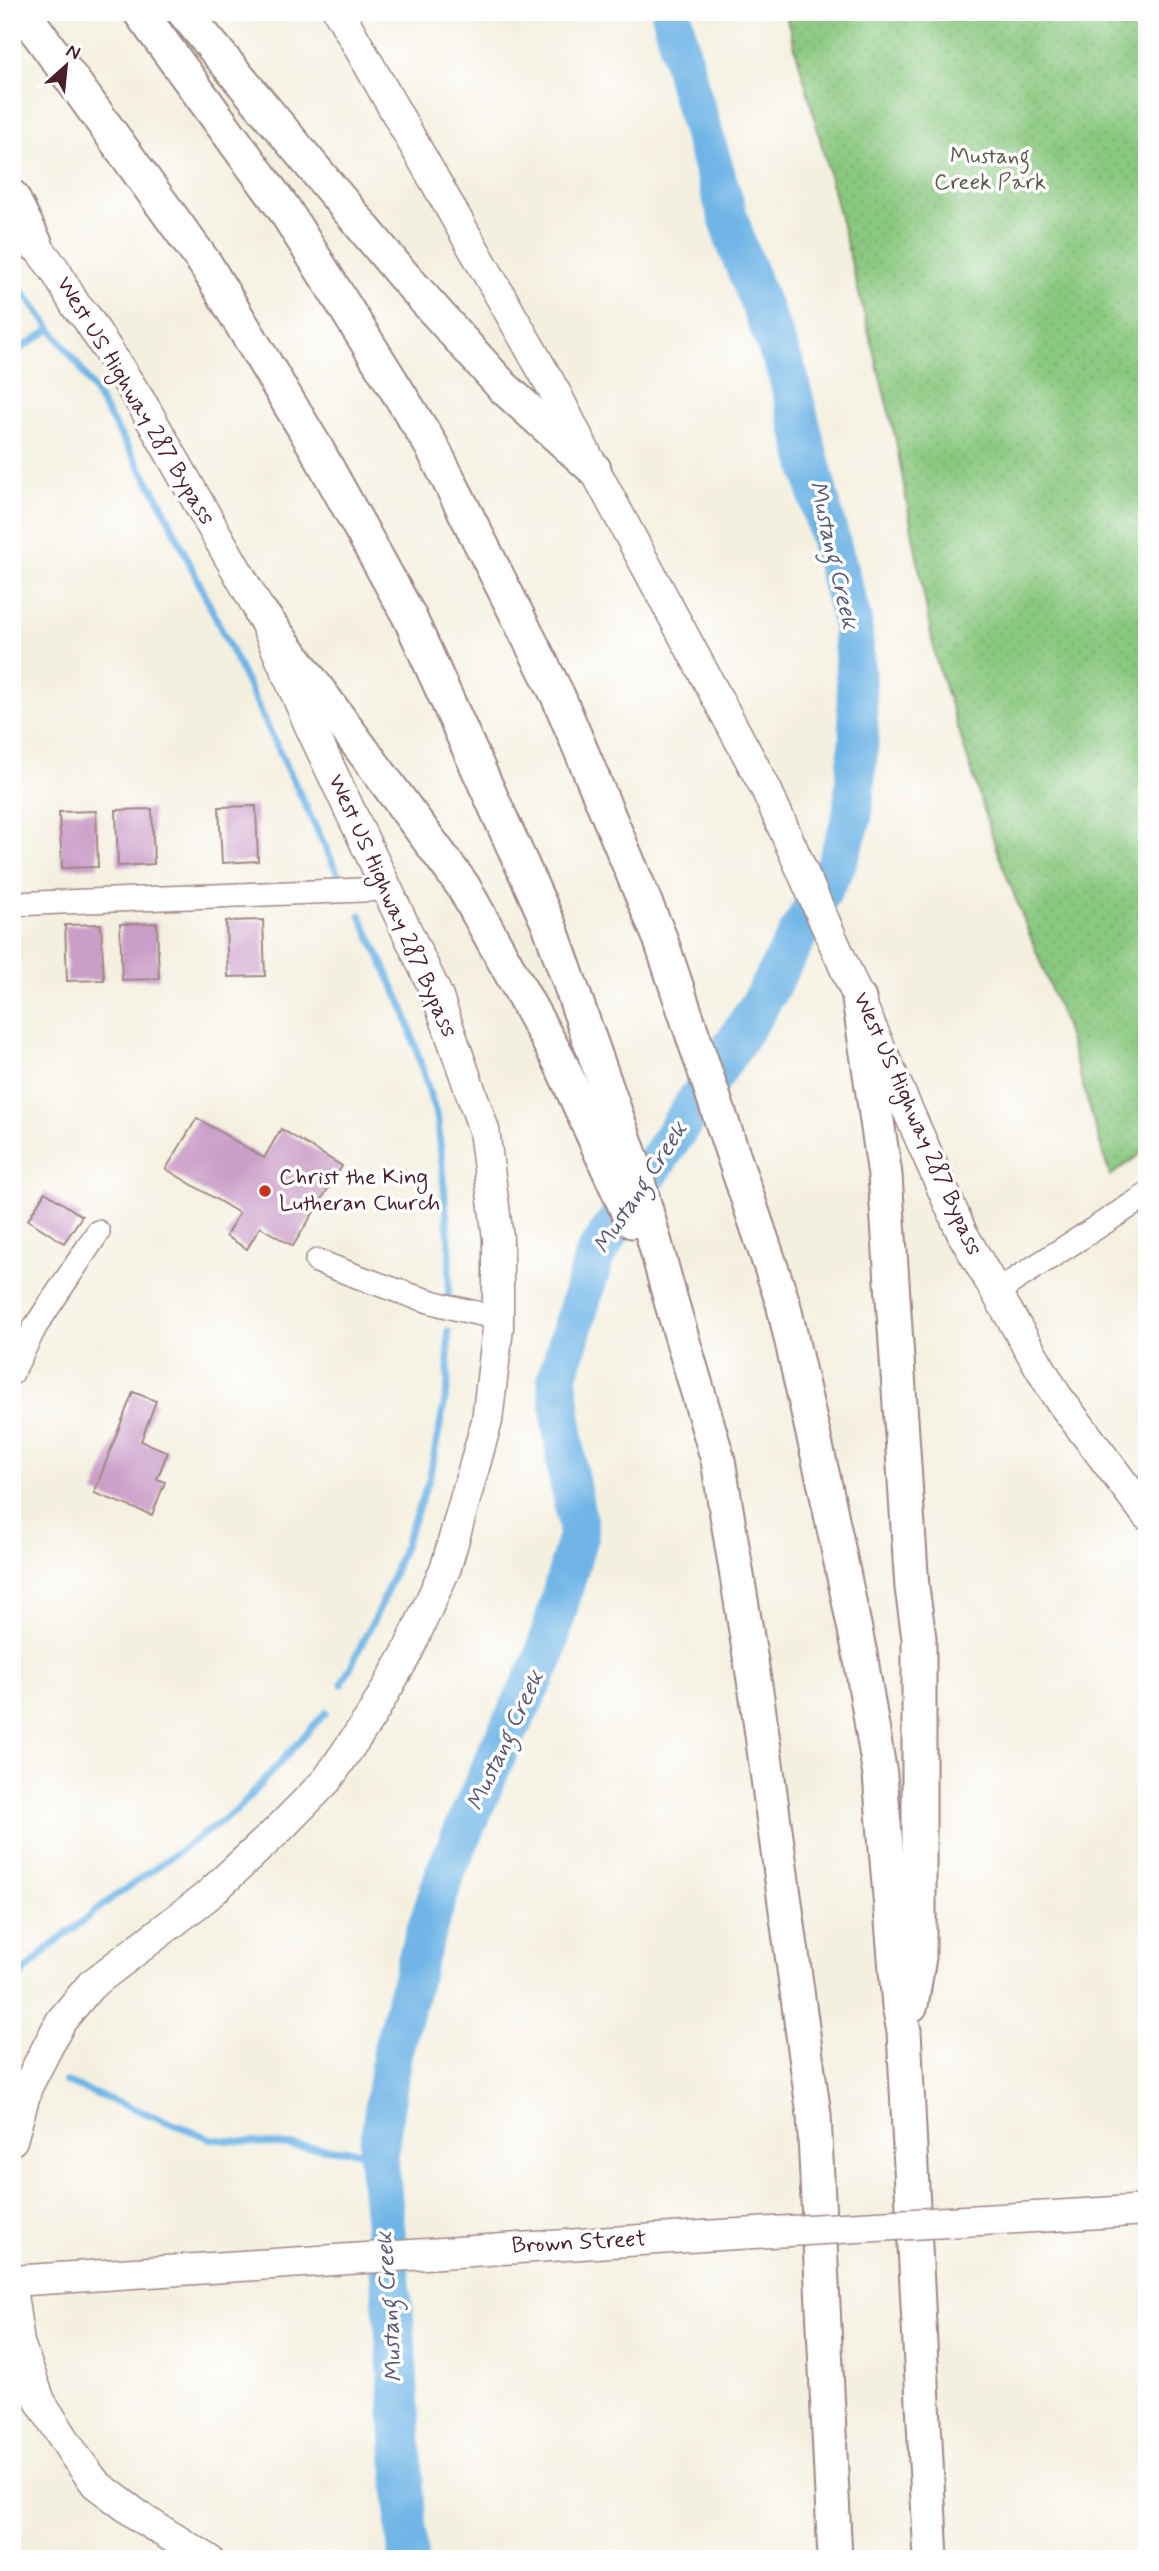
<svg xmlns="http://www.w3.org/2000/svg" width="1159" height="2571" font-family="Mynerve,sans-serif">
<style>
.grass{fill:url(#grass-dots);stroke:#6a7455;stroke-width:2}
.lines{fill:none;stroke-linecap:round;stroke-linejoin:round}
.stream{stroke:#70b5e6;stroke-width:7}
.river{stroke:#70b5e6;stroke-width:40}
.building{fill:#cb9ec8}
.minor-casing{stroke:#9f8886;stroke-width:26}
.major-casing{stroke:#9f8886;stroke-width:33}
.highway-casing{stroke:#9f8886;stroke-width:37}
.minor{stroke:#fff;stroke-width:23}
.major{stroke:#fff;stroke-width:30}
.highway{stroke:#fff;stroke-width:33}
.major-bridge-casing{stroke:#9f8886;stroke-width:33;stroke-linecap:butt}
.major-bridge{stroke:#fff;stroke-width:30}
.poi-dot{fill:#c8321e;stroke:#fff;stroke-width:2.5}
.labels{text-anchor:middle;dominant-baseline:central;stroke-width:7;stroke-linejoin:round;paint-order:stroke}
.park-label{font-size:23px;fill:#605a48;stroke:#fff}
.street-label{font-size:23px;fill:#4a1f2b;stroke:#fff}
.poi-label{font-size:23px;fill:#4a1f2b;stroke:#fff;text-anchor:start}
.water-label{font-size:24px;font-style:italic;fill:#595b76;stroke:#fff}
</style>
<defs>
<pattern id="grass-dots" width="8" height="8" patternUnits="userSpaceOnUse" patternTransform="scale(1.75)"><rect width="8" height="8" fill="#89c87f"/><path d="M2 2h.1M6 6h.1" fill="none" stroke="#78ab6e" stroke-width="1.8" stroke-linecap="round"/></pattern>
</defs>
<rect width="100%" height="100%" fill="#fff"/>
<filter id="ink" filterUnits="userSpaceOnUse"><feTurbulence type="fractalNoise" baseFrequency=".0143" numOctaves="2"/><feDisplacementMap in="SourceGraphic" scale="14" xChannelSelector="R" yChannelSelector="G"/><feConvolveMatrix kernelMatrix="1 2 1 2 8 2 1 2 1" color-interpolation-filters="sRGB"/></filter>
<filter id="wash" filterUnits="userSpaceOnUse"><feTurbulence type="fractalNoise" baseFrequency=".00686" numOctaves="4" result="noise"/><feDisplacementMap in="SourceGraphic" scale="28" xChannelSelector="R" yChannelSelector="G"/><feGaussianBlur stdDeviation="1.57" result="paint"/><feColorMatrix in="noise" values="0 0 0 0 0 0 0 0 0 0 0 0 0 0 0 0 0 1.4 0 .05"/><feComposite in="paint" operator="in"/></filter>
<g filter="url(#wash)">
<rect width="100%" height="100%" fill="#f4f0e0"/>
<path class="grass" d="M785,12H1147V1149L1110,1176L1064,1023L996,848L935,656L895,436L814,115Z"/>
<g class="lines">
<g class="stream">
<path d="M12,277L79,366L159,499L340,878"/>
<path d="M12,354L51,329"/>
<path d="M360,915L404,1009L438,1121L450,1253L448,1301"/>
<path d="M342,1684L383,1601L429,1480L448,1385V1331"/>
<path d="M12,1984L46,1950L103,1905L236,1811L326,1712"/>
<path d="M65,2082L212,2139L378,2153"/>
</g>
<path class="river" d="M408,2559L395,2331L378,2153L392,2053L420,1950L446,1871L498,1751L543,1661L579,1532L567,1470L557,1378L595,1255L759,1006L836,865L852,818L859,737L852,621L824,518L787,372L736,243L689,87L671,12"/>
</g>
<g id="blocks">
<g class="building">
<path d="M256,806L258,861L222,863L219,807Z"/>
<path d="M152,809L154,864L118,866L116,810Z"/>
<path d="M96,811L98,867L62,868L59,812Z"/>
<path d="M263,920L265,976L228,977L226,921Z"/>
<path d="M157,923L159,979L122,980L120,924Z"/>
<path d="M101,924L104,980L67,981L65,925Z"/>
<path d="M197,1118L264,1158L281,1129L342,1166L293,1246L260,1227L247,1249L226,1236L239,1213L166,1169Z"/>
<path d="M45,1192L82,1216L64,1243L28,1220Z"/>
<path d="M133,1392L156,1401L141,1441L168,1452L157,1479L165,1482L152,1515L94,1493Z"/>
</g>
</g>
</g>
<g filter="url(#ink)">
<use href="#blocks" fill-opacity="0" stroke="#9f8886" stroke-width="2"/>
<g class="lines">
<g class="minor-casing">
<g id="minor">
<path d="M12,904L387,889"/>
<path d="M317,1261C377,1284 435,1307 498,1317"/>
<path d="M996,1292L1147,1195"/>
<path d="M12,1373L35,1327L98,1232"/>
</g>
</g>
<g class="major-casing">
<g id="major">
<path d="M339,12L556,394L583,448L766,789L962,1233L1056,1395L1147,1515"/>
<path d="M12,2140L27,2087L61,2021L91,1985L206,1897L280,1828L327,1780L371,1716L407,1653L446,1567L487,1421L498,1328V1238L484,1130L437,995L310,726L261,613L144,407L87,318L76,306L55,270L21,226"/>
<path d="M1053,2216L1147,2210"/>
<path d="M12,2281L703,2236"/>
<path d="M12,2294L19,2343L40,2401L75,2456L96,2484L144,2520L208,2559"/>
</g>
</g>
<g class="highway-casing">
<g id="highway">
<path d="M23,12L206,265L316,448L409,616L550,927L632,1160L671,1301L718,1460L757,1698L814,2115L835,2559"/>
<path d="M140,12L284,209L431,445L558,696L660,938L783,1303L826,1490L860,1654L880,1775L899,2006L904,2031L931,2559"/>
<path d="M184,12L401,273L503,387L594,469"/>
<path d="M12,197L36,245"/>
<path d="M261,613L463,886L560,1062L632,1221"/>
<path d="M859,999L885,1175L912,1588L919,1638V1957L911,2005"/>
</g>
</g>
<use href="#minor" class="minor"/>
<use href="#major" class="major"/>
<use href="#highway" class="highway"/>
<g class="major-bridge-casing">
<path id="major-bridge" d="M703,2236L1053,2216"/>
</g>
<use href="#major-bridge" class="major-bridge"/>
</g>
</g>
<circle class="poi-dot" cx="265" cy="1191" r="7"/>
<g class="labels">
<g class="park-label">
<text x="990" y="157">Mustang<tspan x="990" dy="26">Creek Park</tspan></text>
</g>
<g class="street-label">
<text transform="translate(135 401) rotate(59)">West US Highway 287 Bypass</text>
<text transform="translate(392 906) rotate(66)">West US Highway 287 Bypass</text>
<text transform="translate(917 1124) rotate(66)">West US Highway 287 Bypass</text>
<text transform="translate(579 2243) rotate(-3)">Brown Street</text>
</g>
<g class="poi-label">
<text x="279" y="1178">Christ the King<tspan x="279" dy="26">Lutheran Church</tspan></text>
</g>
<g class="water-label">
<text transform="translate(833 555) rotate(77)">Mustang Creek</text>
<text transform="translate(641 1188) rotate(-57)">Mustang Creek</text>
<text transform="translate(506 1741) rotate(-65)">Mustang Creek</text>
<text transform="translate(390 2307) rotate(-94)">Mustang Creek</text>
</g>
</g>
<rect width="1159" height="2571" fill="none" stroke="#fff" stroke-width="42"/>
<g transform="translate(66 66) rotate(27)" stroke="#ffffff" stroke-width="5" paint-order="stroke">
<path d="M0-5L12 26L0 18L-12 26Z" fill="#4a1f2b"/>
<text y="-10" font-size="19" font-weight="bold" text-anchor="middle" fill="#4a1f2b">N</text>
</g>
</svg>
